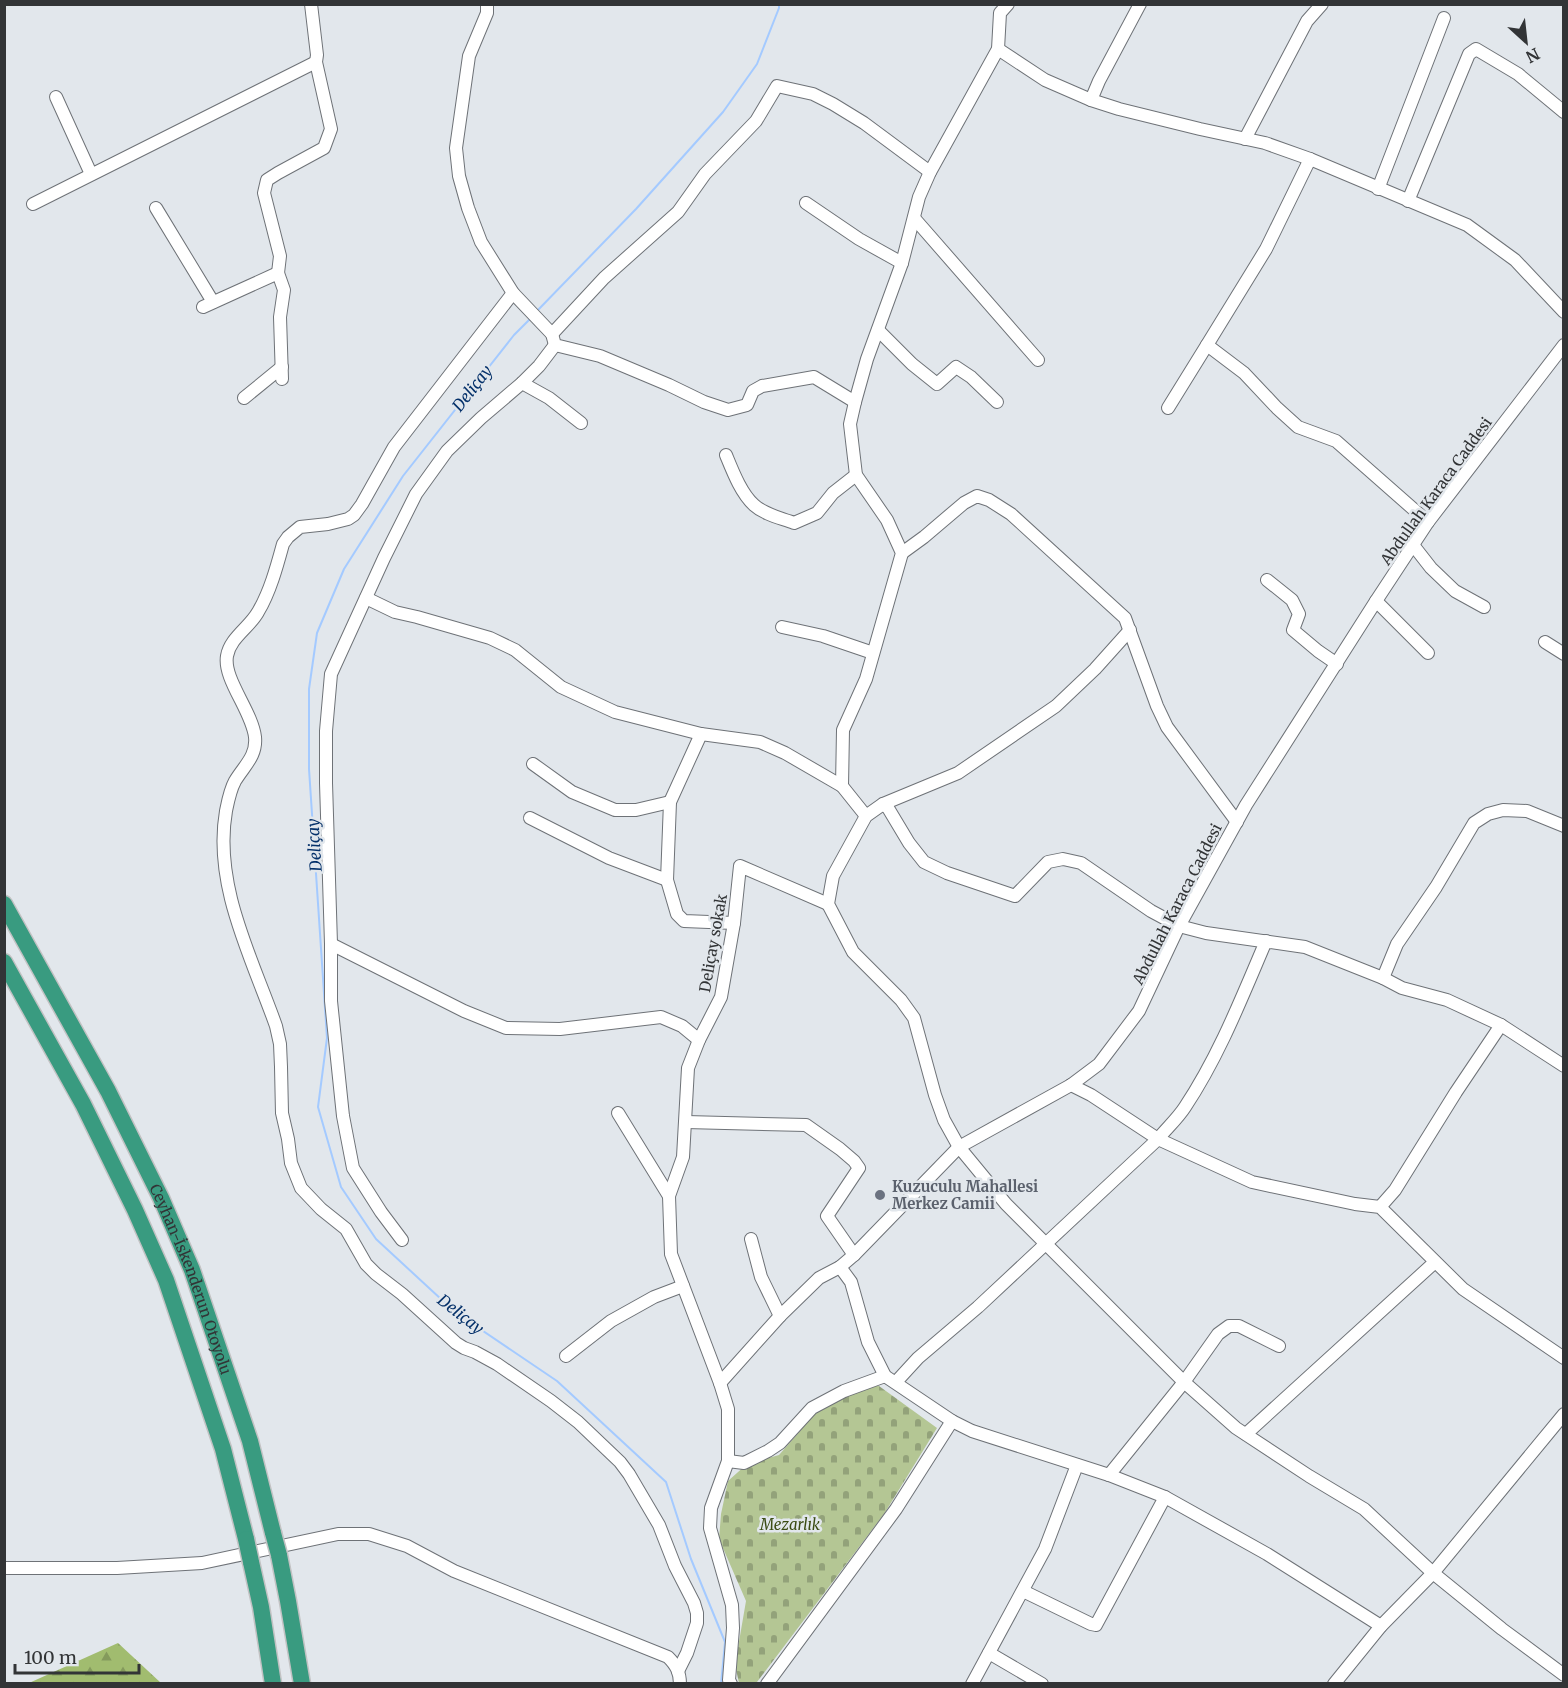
<svg xmlns="http://www.w3.org/2000/svg" width="1568" height="1688" font-family="Merriweather,serif">
<style>
.forest{fill:url(#forest-firs)}
.cemetery{fill:url(#cemetery-stones)}
.lines{fill:none;stroke-linecap:round;stroke-linejoin:round}
.stream{stroke:#a4caff;stroke-width:2}
.minor-casing{stroke:#6e7277;stroke-width:14}
.highway-casing{stroke:#c2c2c3;stroke-width:19}
.minor{stroke:#fff;stroke-width:12}
.highway{stroke:#399b80;stroke-width:16}
.highway-bridge-casing{stroke:#c2c2c3;stroke-width:19;stroke-linecap:butt}
.highway-bridge{stroke:#399b80;stroke-width:16}
.worship-dot{fill:#6b7280;stroke:#e2e7ec;stroke-width:2}
.labels{text-anchor:middle;dominant-baseline:central;stroke-width:5;stroke-linejoin:round;paint-order:stroke}
.street-label{font-size:15px;fill:#323436;stroke:#e2e7ec}
.worship-label{font-size:15px;font-weight:bold;fill:#5b616d;stroke:#e2e7ec;text-anchor:start}
.park-label{font-size:15px;font-style:italic;fill:#3b4c14;stroke:#e2e7ec}
.water-label{font-size:16px;font-style:italic;fill:#05316a;stroke:#e2e7ec}
</style>
<defs>
<pattern id="forest-firs" width="22" height="20" patternUnits="userSpaceOnUse" patternTransform="scale(1.5)"><rect width="22" height="20" fill="#a1bc6f"/><path d="M5 1l3.5 6h-7zM16 11l3.5 6h-7z" fill="#849a5c"/></pattern>
<pattern id="cemetery-stones" width="16" height="16" patternUnits="userSpaceOnUse" patternTransform="scale(1.5)"><rect width="16" height="16" fill="#b4c694"/><path d="M2 7V4a2 2 0 0 1 4 0v3zM10 15v-3a2 2 0 0 1 4 0v3z" fill="#93a27a"/></pattern>
</defs>
<rect width="100%" height="100%" fill="#e2e7ec"/>
<path class="forest" d="M118,1643L161,1683H29Z"/>
<path class="cemetery" d="M864,1385L879,1386L937,1428L884,1514L757,1682L739,1683L735,1665L746,1601L719,1539L721,1514L728,1481L747,1464L779,1455L800,1431L814,1410Z"/>
<g class="lines">
<g class="stream">
<path d="M537,311L636,209L723,112L757,64L779,8V4"/>
<path d="M531,318L514,335L403,476L344,569L317,633L309,689V769L327,1038L318,1107L341,1187L376,1239L455,1312L557,1381L666,1482L691,1559L725,1642L721,1684"/>
</g>
<g class="minor-casing">
<g id="minor">
<path d="M487,4V13L469,56L456,148L459,176L468,208L481,242L513,293L552,334L555,345L600,356L669,385L704,402L728,410L747,405L753,391L762,386L814,377L855,402"/>
<path d="M998,49L1045,80L1091,100L1119,109L1200,129L1265,143L1310,159L1467,225L1515,260L1564,312"/>
<path d="M56,97L91,174"/>
<path d="M1091,100L1099,81L1140,4"/>
<path d="M1245,139L1307,21L1322,4"/>
<path d="M1310,159L1266,249L1207,345L1244,373L1277,408L1298,427L1336,441L1428,522"/>
<path d="M1378,189L1444,18"/>
<path d="M1408,201L1469,54L1476,49L1518,74L1564,112"/>
<path d="M806,203L859,239L902,263"/>
<path d="M33,204L316,62"/>
<path d="M156,208L213,302"/>
<path d="M914,218L1038,360"/>
<path d="M278,273L280,256L264,193L267,180L278,173L324,148L331,129L316,62L317,55L311,4"/>
<path d="M513,293L394,447L362,504L354,515L348,519L328,524L300,527L288,537L283,544C277,566 270,592 258,612C249,628 230,638 227,656C223,679 252,711 255,737C257,756 244,766 235,781C230,790 228,801 226,811C213,885 252,958 276,1026L280,1044L281,1067L282,1113L288,1139L291,1163L301,1188L321,1209L346,1229L366,1264L376,1274L402,1294L456,1343L464,1348L475,1352L497,1364L551,1401L578,1422L620,1462L629,1474L659,1525L675,1566L694,1603L697,1613V1623L687,1653L678,1671"/>
<path d="M203,307L278,273L284,290L280,317L282,379"/>
<path d="M878,330L912,364L937,384L956,367L971,377L997,402"/>
<path d="M552,334L604,278L678,212L705,174L756,121L777,86L813,94L833,104L864,123L930,172"/>
<path d="M522,383L549,398L581,423"/>
<path d="M244,398L282,367"/>
<path d="M1168,408L1207,345"/>
<path d="M726,455C733,472 741,493 754,505C765,515 781,518 794,523L817,513L833,493L856,475"/>
<path d="M1413,545L1431,568L1455,591L1484,607"/>
<path d="M902,553L924,537L964,503L977,496L989,500L1011,514L1125,618L1157,706L1167,727L1237,822"/>
<path d="M1267,580L1292,600L1299,614L1293,630L1318,651L1337,664"/>
<path d="M366,598L395,612L417,617L490,638L515,650L561,687L615,712L701,734L760,742L785,753L842,786"/>
<path d="M1376,601L1428,653"/>
<path d="M782,627L823,636L873,653"/>
<path d="M1130,630L1095,669L1056,706L958,773L883,804L866,816L833,876L828,904L853,952L901,1000L914,1018L935,1095L944,1120L959,1147L1006,1204L1184,1382L1236,1428L1309,1476L1364,1509L1433,1573L1502,1629L1564,1675"/>
<path d="M1545,642L1564,654"/>
<path d="M701,734L670,802L667,880L677,914L684,921L734,923"/>
<path d="M533,764L572,792L615,810H636L670,802"/>
<path d="M883,804L888,808L909,843L924,862L947,873L1015,896L1048,862L1063,859L1081,863L1151,911L1179,926L1206,933L1305,947L1383,978L1402,988L1447,1000L1501,1025L1564,1066"/>
<path d="M866,816L842,786L843,730L866,679L902,553L887,520L856,475L850,424L855,402L867,359L902,263L919,197L930,172L998,49L1000,13L1008,4"/>
<path d="M530,818L609,858L667,880"/>
<path d="M331,944L464,1011L506,1028L560,1029L661,1017L682,1026L699,1040"/>
<path d="M1383,978L1397,944L1436,887L1474,823L1488,814L1503,810L1527,811L1564,826"/>
<path d="M1071,1085L1091,1095L1158,1139L1252,1182L1355,1204L1380,1207L1463,1289L1564,1358"/>
<path d="M618,1113L669,1196"/>
<path d="M686,1122L806,1125L840,1149L854,1161L859,1168L827,1216L854,1255"/>
<path d="M1380,1207L1395,1190L1456,1092L1501,1025"/>
<path d="M751,1239L761,1277L780,1316"/>
<path d="M402,1240L381,1212L353,1168L343,1116L331,1001V944L326,783V731L331,674L384,558L416,494L447,451L481,418L522,383L539,366L555,345"/>
<path d="M840,1267L851,1282L868,1342L885,1376L952,1421L972,1431L1109,1475L1165,1497L1267,1554L1381,1626"/>
<path d="M566,1356L611,1321L654,1297L683,1286"/>
<path d="M896,1382L918,1358L978,1307L1158,1139C1167,1128 1178,1118 1185,1107C1219,1056 1242,997 1266,941"/>
<path d="M720,1383L780,1316L819,1278L840,1267L854,1255L959,1147L1071,1085L1099,1064L1139,1011L1179,926L1246,805L1376,601L1428,522L1564,345"/>
<path d="M1246,1434L1435,1262"/>
<path d="M728,1461L744,1463L768,1451L780,1443L812,1408L844,1391L885,1376"/>
<path d="M1109,1475L1184,1382L1218,1334L1229,1326H1239L1279,1346"/>
<path d="M4,1568H117L202,1563L338,1534H369L407,1546L454,1571L668,1657C676,1665 680,1672 680,1684"/>
<path d="M1023,1591L1091,1624L1096,1625L1165,1497"/>
<path d="M989,1653L1042,1684"/>
<path d="M731,1684L729,1680L733,1628L732,1605L710,1528L711,1508L728,1461V1409L720,1383L671,1254L669,1196L683,1157L688,1068L699,1040L721,997L734,923L740,866L828,904"/>
<path d="M767,1684L896,1509L952,1421"/>
<path d="M972,1684L1045,1549L1077,1465"/>
<path d="M1334,1684L1381,1626L1433,1573L1564,1414"/>
</g>
</g>
<g class="highway-casing">
<g id="highway">
<path id="s1" d="M4,904L108,1091L161,1198L192,1270L250,1441L273,1533"/>
<path d="M4,962L83,1104L135,1210L166,1280L223,1449L246,1539"/>
<path d="M279,1555L288,1601L302,1684"/>
<path d="M251,1562L261,1607L273,1684"/>
</g>
</g>
<use href="#minor" class="minor"/>
<use href="#highway" class="highway"/>
<g class="highway-bridge-casing">
<g id="highway-bridge">
<path d="M273,1533L279,1555"/>
<path d="M246,1539L251,1562"/>
</g>
</g>
<use href="#highway-bridge" class="highway-bridge"/>
</g>
<circle class="worship-dot" cx="880" cy="1195" r="6"/>
<g class="labels">
<g class="street-label">
<text transform="translate(1436 491) rotate(-54)">Abdullah Karaca Caddesi</text>
<text transform="translate(1177 904) rotate(-63)">Abdullah Karaca Caddesi</text>
<text transform="translate(713 943) rotate(-80)">Deliçay sokak</text>
<text stroke="none"><textPath href="#s1" startOffset="420">Ceyhan-İskenderun Otoyolu</textPath></text>
</g>
<g class="worship-label">
<text x="892" y="1186">Kuzuculu Mahallesi<tspan x="892" dy="17">Merkez Camii</tspan></text>
</g>
<g class="park-label">
<text x="790" y="1524">Mezarlık</text>
</g>
<g class="water-label">
<text transform="translate(472 388) rotate(-52)">Deliçay</text>
<text transform="translate(314 845) rotate(-94)">Deliçay</text>
<text transform="translate(461 1314) rotate(38)">Deliçay</text>
</g>
</g>
<rect width="1568" height="1688" fill="none" stroke="#323436" stroke-width="12"/>
<g transform="translate(1526 42) rotate(153)" stroke="#e2e7ec" stroke-width="4.5" paint-order="stroke">
<path d="M0-4.5L10 22L0 15L-10 22Z" fill="#323436"/>
<text y="-9" font-size="16" font-weight="bold" text-anchor="middle" fill="#323436">N</text>
</g>
<path d="M15 1664v9h124v-9" fill="none" stroke="#323436" stroke-width="3"/>
<text x="24" y="1664" font-size="18" fill="#323436" stroke="#e2e7ec" stroke-width="4.5" paint-order="stroke">100 m</text>
</svg>
